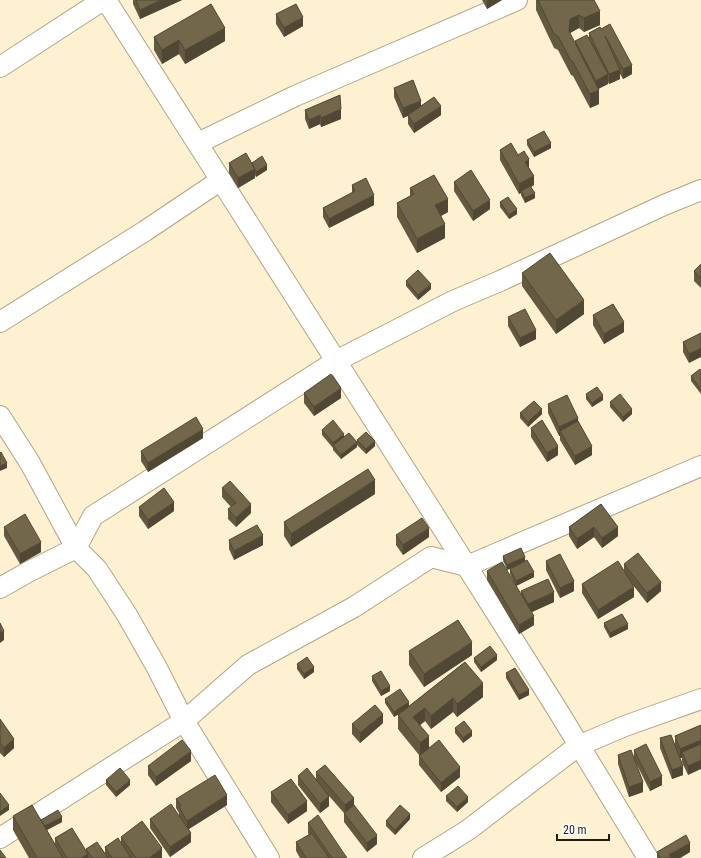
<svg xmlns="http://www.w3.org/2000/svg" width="701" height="858" font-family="'Roboto Condensed',sans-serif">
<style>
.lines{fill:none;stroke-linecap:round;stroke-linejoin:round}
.street-casing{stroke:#b0a485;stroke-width:22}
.street{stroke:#fff;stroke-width:20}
.wall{fill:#625940}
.shaded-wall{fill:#504834}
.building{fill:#72674a;stroke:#504834}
</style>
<rect width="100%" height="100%" fill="#fef1d1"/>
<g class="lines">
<g class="street-casing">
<g id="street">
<path d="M106,0L433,513L555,706L648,858"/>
<path d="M0,67L103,0"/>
<path d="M198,143L295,96L517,0"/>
<path d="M0,322L145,231L221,180"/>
<path d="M0,416L30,463L76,548L97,569L127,615L156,666L184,721L269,858"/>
<path d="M0,588L30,571L76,548L93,516L336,361L453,301L500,281L664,205L701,190"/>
<path d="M0,838L184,721L248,665L354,607L431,557L467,566L701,466"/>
<path d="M423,858L468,830L578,746L625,726L701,699"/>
</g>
</g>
<use href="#street" class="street"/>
</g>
<g class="wall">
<path d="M133,0H182L140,19L133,4Z"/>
<path d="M482,0H502L487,9Z"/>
<path d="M536,0H594L600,25L584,32L579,28L570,33V34L575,43V41L589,37V33L600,27L632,74L623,79L620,74V79L609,84L608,82V84L598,89L599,104L590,108L573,76L571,75L558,50L554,48L536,10Z"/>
<path d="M276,14L303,26L284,37L276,24Z"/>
<path d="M154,37L225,41L185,64L179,54L162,64L154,50Z"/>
<path d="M394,88L421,105L441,115L414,133L408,124V116L403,118L394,97Z"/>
<path d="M305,110L341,119L321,127L320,124L309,129L305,119Z"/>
<path d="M527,140L551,148L534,157L527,145Z"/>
<path d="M500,150L518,155L529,168L534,185L531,187L535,198L525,203L521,195V193L519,194L500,160Z"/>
<path d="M229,163H252L267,170L256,177L255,175V178L238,188L229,173Z"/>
<path d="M454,182L490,209L473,221L454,191Z"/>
<path d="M352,185L374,205L329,228L323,217V208L352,193Z"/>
<path d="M410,188L448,212L441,216L445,238L417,253L397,217V203L410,196Z"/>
<path d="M500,202L517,214L509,219L500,207Z"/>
<path d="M701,264V288L694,281V271Z"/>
<path d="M522,273L584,314L556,334L522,286Z"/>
<path d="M406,281L431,289L418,300L406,286Z"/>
<path d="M593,315L624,332L604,344L593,325Z"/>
<path d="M508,317L536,339L520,347L508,326Z"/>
<path d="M701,333L689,363L683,352V342Z"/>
<path d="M701,371V394L691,381V376Z"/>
<path d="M304,393L341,398L314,416L304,403Z"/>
<path d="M586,394L603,400L592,407L586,399Z"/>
<path d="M610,402L632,414L623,422L610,407Z"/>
<path d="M548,404L578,421L592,455L575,465L560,440V436H559L548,413Z"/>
<path d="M520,413L542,414L528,427L520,418Z"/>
<path d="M531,428L558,455L547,462L531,437Z"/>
<path d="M322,430L344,436L357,447L341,459L333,450V448L322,435Z"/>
<path d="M203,438L148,472L141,461V451Z"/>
<path d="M357,440L375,446L366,454L357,445Z"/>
<path d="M222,488L251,513L236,527L228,519V509L231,507L222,497Z"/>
<path d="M375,494L291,547L284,536V522Z"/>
<path d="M601,504L618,536L602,548L594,537L577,549L569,536V527Z"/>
<path d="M139,507L174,511L148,529L139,516Z"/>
<path d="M4,527L41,552L20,564L4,536Z"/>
<path d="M396,535L429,537L403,555L396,545Z"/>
<path d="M229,540L263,545L234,560L229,549Z"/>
<path d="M503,556L525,562L534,577L516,586L521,595V591L554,602L531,612L534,625L519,634L487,580V571L515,584L510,574V569L517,565L507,570L503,560Z"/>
<path d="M546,561L574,591L560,598L546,570Z"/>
<path d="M624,564L661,591L647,603L629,580L634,597L598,619L582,593V584L624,571Z"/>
<path d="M604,623L628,629L610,638L604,627Z"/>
<path d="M409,651L472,655L424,687L409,665Z"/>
<path d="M474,658L497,660L481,672L474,662Z"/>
<path d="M465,662L483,697L457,717L453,712L431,729L425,721L420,725L429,748L460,777L441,792L419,765V755L398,729V715L402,712L394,717L385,703V699L409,706Z"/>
<path d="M297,664L314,672L304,679L297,669Z"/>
<path d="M506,673L529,695L519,700L506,678Z"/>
<path d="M372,676L390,691L381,696L372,681Z"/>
<path d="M0,719L14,748L4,757L0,753Z"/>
<path d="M383,723L360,743L352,734V724Z"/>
<path d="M701,725L688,775L682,762V758H680L683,775L672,779L660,748V738L675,744V736Z"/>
<path d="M455,728L472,736L463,743L455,733Z"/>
<path d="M634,750L662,785L650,791L634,759L643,792L629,797L618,764V755L634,759Z"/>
<path d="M191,761L156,786L148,775V766Z"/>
<path d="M316,772L354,805L377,844L367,852L344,822V813L329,796V806L320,813L298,785V776L316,780Z"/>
<path d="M106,780L130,785L116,797L106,785Z"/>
<path d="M271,792L307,811L288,824L271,802Z"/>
<path d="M446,796L468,802L457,812L446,801Z"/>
<path d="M176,799L227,805L189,829L191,842L170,857L150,828V819L179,816V813L176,808Z"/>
<path d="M13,816L41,821L62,822L47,830L55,845V838L86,851V849L105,853V847L121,843V837L162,858H29L13,830Z"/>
<path d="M410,819L395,835L386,826V821Z"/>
<path d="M308,823L347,858H300L296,851V842L309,835L308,833Z"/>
<path d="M657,852H690L680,858H657Z"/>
</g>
<g class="shaded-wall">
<path d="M161,0H182L140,19V10Z"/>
<path d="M487,0H502L487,9Z"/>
<path d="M600,11V25L584,32V18Z"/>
<path d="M579,15V28L570,33L569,45V31L570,19Z"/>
<path d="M303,17V26L284,37V28Z"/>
<path d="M225,28V41L185,64V50Z"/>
<path d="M179,40V54L162,64V50Z"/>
<path d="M632,65V74L623,79V69Z"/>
<path d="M620,70V79L609,84V74Z"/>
<path d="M608,74V84L596,90V81Z"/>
<path d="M599,90V104L590,108V94Z"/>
<path d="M421,101V110L403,118V108Z"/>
<path d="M441,106V115L414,133V124Z"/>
<path d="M341,109V119L321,127V118Z"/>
<path d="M320,115V124L309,129V120Z"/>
<path d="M551,143V148L534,157V152Z"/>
<path d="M529,159V169L525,162Z"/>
<path d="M267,165V170L256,177V172Z"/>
<path d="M255,169V178L238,188V178Z"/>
<path d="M534,176V185L522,192L521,191V193L519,194V184Z"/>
<path d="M535,193V198L525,203V198Z"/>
<path d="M374,195V205L329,228V219Z"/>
<path d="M448,199V212L435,219V205Z"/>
<path d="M490,200V209L473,221V211Z"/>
<path d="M517,209V214L509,219V215Z"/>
<path d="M445,224V238L417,253V239Z"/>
<path d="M431,284V289L418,300V295Z"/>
<path d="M584,300V314L556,334V320Z"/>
<path d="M624,322V332L604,344V334Z"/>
<path d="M536,330V339L520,347V338Z"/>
<path d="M701,348V357L689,363V354Z"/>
<path d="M341,388V398L314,416V407Z"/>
<path d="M603,395V400L592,407V403Z"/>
<path d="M542,409V414L528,427V422Z"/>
<path d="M632,409V414L623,422V417Z"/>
<path d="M578,418V427L560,431V436H559V427Z"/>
<path d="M203,429V438L148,472V463Z"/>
<path d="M344,434V438L333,445V448V443Z"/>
<path d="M375,441V446L366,454V449Z"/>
<path d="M357,442V447L341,459V455Z"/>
<path d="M558,446V455L547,462V453Z"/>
<path d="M592,446V455L575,465V456Z"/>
<path d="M7,463V468L0,471V466Z"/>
<path d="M375,480V494L291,547V534Z"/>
<path d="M174,502V511L148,529V520Z"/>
<path d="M251,504V513L236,527V518Z"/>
<path d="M594,527V537L577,549V539Z"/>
<path d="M618,527V536L602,548V538Z"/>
<path d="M429,528V537L403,555V545Z"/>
<path d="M263,535V545L234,560V551Z"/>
<path d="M41,542V552L20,564V554Z"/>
<path d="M525,557V562L507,570V565Z"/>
<path d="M534,572V577L516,586V581Z"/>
<path d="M574,581V591L560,598V588Z"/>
<path d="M661,582V591L647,603V593Z"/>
<path d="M634,587V597L598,619V610Z"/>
<path d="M554,592V602L528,614V604Z"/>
<path d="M534,616V625L519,634V625Z"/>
<path d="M628,624V629L610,638V633Z"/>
<path d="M4,631V640L0,643V633Z"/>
<path d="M472,642V655L424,687V674Z"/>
<path d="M497,655V660L481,672V667Z"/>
<path d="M314,667V672L304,679V674Z"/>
<path d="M483,683V697L457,717V704Z"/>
<path d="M390,686V691L381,696V691Z"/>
<path d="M529,690V695L519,700V695Z"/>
<path d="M453,698V712L431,729V716Z"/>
<path d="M409,702V707L394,717V712Z"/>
<path d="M425,708V721L413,731V717Z"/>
<path d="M383,714V723L360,743V733Z"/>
<path d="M472,731V736L463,743V738Z"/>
<path d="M429,736V750L420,757V743Z"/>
<path d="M14,739V748L4,757V748Z"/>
<path d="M701,740V750L682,752V758H680V749Z"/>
<path d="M191,751V761L156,786V777Z"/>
<path d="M701,760V769L688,775V766Z"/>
<path d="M683,766V775L672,779V770Z"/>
<path d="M460,767V777L441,792V783Z"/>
<path d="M662,776V785L650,791V782Z"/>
<path d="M130,780V785L116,797V792Z"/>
<path d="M643,782V792L629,797V787Z"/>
<path d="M227,795V805L187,830V821Z"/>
<path d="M329,796V806L320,813V804Z"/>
<path d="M468,797V802L457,812V807Z"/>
<path d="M354,798V807L345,815V805Z"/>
<path d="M307,801V811L288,824V815Z"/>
<path d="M9,805V810L0,816V812Z"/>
<path d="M410,814V819L395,835V830Z"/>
<path d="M62,817V822L45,831V826Z"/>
<path d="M191,833V842L170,857V847Z"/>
<path d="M377,835V844L367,852V843Z"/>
<path d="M690,843V852L680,858H669V855Z"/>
<path d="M162,848V858H149Z"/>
<path d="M88,854V858H81Z"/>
</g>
<g class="building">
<path d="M136,0H161L140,10Z"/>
<path d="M538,0H594L600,11L584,18L579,15L570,19L569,31L599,90L590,94L573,62L571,61L558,36L554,34Z"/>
<path d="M211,4L225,28L185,50L179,40L162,50L154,37Z"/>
<path d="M296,4L303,17L284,28L276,14Z"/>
<path d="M610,24L632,65L623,69L605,36L620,70L609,74L589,33L600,27L601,29Z"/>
<path d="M587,35L608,74L596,81L575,41Z"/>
<path d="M413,80L421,101L403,108L394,88Z"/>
<path d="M340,95L341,109L321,118L320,115L309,120L305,110Z"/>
<path d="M434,97L441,106L414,124L408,115Z"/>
<path d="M544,131L551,143L534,152L527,140Z"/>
<path d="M511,143L518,155L524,151L529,159L525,162L534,176L519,184L500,150Z"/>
<path d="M246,153L255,169L238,178L229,163Z"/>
<path d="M262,156L267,165L256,172L252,163Z"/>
<path d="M471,170L490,200L473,211L454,182Z"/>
<path d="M434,175L448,199L435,205L445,224L417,239L397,203L414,194L410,188Z"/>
<path d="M366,178L374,195L329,219L323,208L355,191L352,185Z"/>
<path d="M530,186L535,193L525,198L521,191Z"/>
<path d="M508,197L517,209L509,215L500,202Z"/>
<path d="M550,253L584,300L556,320L522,273Z"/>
<path d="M701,264V279L694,271Z"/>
<path d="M418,270L431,284L418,295L406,281Z"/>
<path d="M613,304L624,322L604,334L593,315Z"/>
<path d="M525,309L536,330L520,338L508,317Z"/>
<path d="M701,333V348L689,354L683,342Z"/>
<path d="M700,369L701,371V390L691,376Z"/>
<path d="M331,374L341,388L314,407L304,393Z"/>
<path d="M597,387L603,395L592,403L586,394Z"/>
<path d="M620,394L632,409L623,417L610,402Z"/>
<path d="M567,395L578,418L559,427L548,404Z"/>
<path d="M534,401L542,409L528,422L520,413Z"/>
<path d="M196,417L203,429L148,463L141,451Z"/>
<path d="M333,420L344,434L333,443L322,430Z"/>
<path d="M542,420L558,446L547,453L531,428Z"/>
<path d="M578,421L592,446L575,456L560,431Z"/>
<path d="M366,432L375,441L366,449L357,440Z"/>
<path d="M349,433L357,442L341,455L333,445Z"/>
<path d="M1,452L7,463L0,466V453Z"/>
<path d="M368,469L375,480L291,534L284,522Z"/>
<path d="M230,481L251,504L236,518L228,509L236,503L222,488Z"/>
<path d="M164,488L174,502L148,520L139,507Z"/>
<path d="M601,504L618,527L602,538L594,527L577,539L569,527Z"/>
<path d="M25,514L41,542L20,554L4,527Z"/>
<path d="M422,518L429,528L403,545L396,535Z"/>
<path d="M257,525L263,535L234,551L229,540Z"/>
<path d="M521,548L525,557L507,565L503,556Z"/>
<path d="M638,553L661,582L647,593L624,564Z"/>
<path d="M560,554L574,581L560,588L546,561Z"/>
<path d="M527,560L534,572L516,581L510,569Z"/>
<path d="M618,561L634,587L598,610L582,584Z"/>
<path d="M502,562L534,616L519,625L487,571Z"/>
<path d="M548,579L554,592L528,604L521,591Z"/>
<path d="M622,614L628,624L610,633L604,623Z"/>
<path d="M458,620L472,642L424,674L409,651Z"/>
<path d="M0,623L4,631L0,633Z"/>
<path d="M490,646L497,655L481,667L474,658Z"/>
<path d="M307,657L314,667L304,674L297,664Z"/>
<path d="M465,662L483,683L457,704L453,698L431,716L425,708L413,717L429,736L420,743L398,715Z"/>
<path d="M515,668L529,690L519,695L506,673Z"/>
<path d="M381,671L390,686L381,691L372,676Z"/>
<path d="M400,689L409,702L394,712L385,699Z"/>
<path d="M375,705L383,714L360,733L352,724Z"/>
<path d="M0,719L14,739L4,748L0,743Z"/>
<path d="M464,721L472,731L463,738L455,728Z"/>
<path d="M701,725V740L680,749L675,736Z"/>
<path d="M671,735L683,766L672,770L660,738Z"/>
<path d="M182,740L191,751L156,777L148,766Z"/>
<path d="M439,740L460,767L441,783L419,756Z"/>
<path d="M646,744L662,776L650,782L634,750Z"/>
<path d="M701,744V760L688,766L682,752Z"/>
<path d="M631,750L643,782L629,787L618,755Z"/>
<path d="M325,765L354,798L345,805L316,772Z"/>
<path d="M120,768L130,780L116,792L106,780Z"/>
<path d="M307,768L329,796L320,804L298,776Z"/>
<path d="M215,775L227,795L187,821L179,807L181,806L176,799Z"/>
<path d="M291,779L307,801L288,815L271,792Z"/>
<path d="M458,786L468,797L457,807L446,796Z"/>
<path d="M0,793L9,805L0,812Z"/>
<path d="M171,804L191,833L170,847L150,819Z"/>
<path d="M32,805L63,858H37L13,816Z"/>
<path d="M354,805L377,835L367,843L344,813Z"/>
<path d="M400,805L410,814L395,830L386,821Z"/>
<path d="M58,810L62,817L45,826L41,820Z"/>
<path d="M318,815L347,858H332L308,823Z"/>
<path d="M142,821L162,848L149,858H136L121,837Z"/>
<path d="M72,828L88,854L81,858H67L55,838Z"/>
<path d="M312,833L329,858H306L296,842Z"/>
<path d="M686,835L690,843L669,855L671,858H660L657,852Z"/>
<path d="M118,838L131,858H112L105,847Z"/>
<path d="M97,842L108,858H92L86,849Z"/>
<path d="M0,850L6,858H0Z"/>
</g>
<path d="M557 834v6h52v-6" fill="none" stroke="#211c10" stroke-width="2"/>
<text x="563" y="834" font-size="12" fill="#211c10" stroke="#ffffff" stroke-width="3" paint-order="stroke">20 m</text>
</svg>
